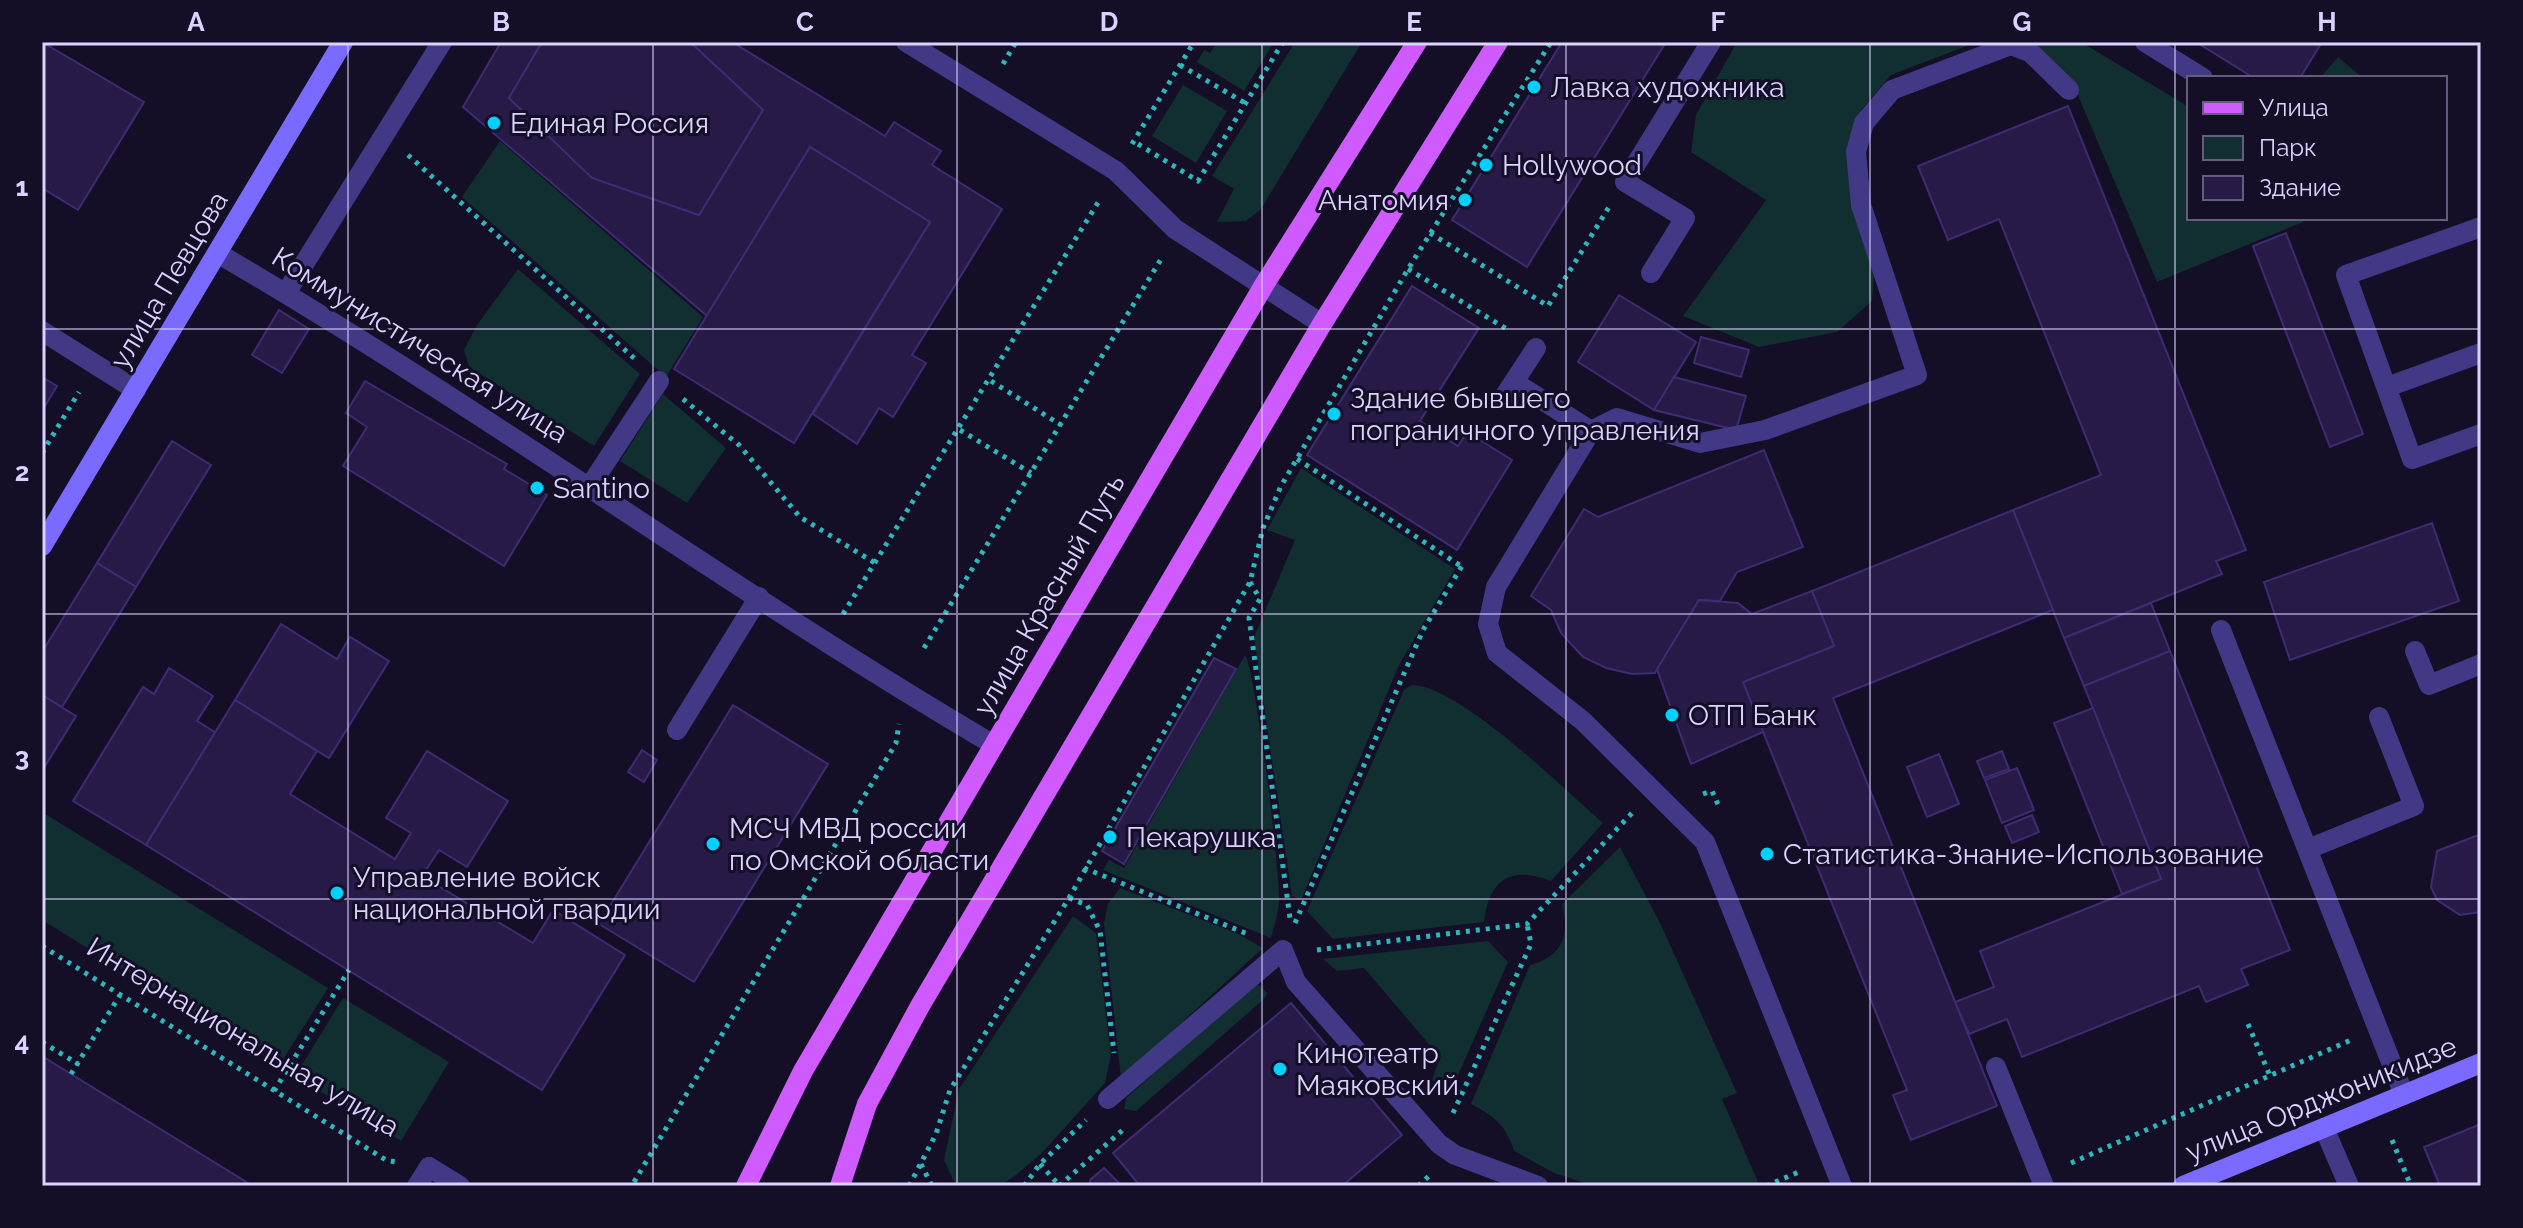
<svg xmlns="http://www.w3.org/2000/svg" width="2523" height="1228" font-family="Raleway,sans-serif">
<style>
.green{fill:#112e30}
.building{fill:#271a47;stroke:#3f2b73;stroke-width:2}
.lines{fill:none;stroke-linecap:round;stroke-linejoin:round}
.path{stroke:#2cb7ba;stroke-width:5;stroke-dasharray:4 6;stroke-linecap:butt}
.lane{stroke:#413886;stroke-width:20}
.street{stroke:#413886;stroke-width:20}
.secondary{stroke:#7a6aff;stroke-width:20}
.primary{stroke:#cf5aff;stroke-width:20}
.grid{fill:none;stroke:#dbd3ff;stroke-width:2;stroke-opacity:0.55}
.poi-dot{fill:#00d0fe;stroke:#140e26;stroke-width:3}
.labels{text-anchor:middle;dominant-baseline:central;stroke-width:6;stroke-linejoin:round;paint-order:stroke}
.poi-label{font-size:28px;fill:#dbd3ff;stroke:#140e26;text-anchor:start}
.street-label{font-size:28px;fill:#dbd3ff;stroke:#140e26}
.neatline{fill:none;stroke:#dbd3ff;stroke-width:3}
.grid-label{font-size:26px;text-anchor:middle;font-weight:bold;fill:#dbd3ff}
</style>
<rect width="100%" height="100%" fill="#140e26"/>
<g class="green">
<path d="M1217,42H1274L1244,91L1197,62L1204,50L1210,53Z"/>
<path d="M1295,42H1362L1261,209L1246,221L1217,222L1234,189L1212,176Z"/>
<path d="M1737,42H1977L1891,75L1862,109L1852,158L1878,225L1872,301L1837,332L1759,347L1683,316L1766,200L1691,152L1696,115Z"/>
<path d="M2031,42H2081L2189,107V218H2303V222L2157,282L2077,93Z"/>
<path d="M2338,57L2363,78H2320Z"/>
<path d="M1183,85L1227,111L1196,163L1152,136Z"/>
<path d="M500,141L703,317L666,377L462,197Z"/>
<path d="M518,269L640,374L594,446L469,367L464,350L477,325Z"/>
<path d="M663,394L726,448L687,503L620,461Z"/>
<path d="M1301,468L1455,569L1399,665L1301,900L1292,896L1254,637L1295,540L1267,530Z"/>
<path d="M1245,655C1255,667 1281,878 1279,902C1278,914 1274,927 1271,938L1103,870L1109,860L1124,868Z"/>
<path d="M1412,685C1460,686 1564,789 1603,823L1551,881C1510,865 1489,880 1484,922L1333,939L1307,911L1404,690Z"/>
<path d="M42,812L328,988L279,1066L42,920Z"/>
<path d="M1620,847L1661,925L1737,1093L1722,1099L1758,1182L1749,1186H1594L1554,1173L1514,1151C1506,1125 1494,1116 1471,1104L1530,965C1563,956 1570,935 1562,904Z"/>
<path d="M1120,888L1239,934L1263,948L1121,1078L1104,923L1108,904Z"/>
<path d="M1073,916L1096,933L1111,1055L1105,1083L1041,1154L1016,1175L1000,1186H956L944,1160L959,1089Z"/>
<path d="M1488,941L1508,962L1448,1098L1432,1080L1440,1057L1364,968L1337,971L1323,959Z"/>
<path d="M1260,985L1267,993L1264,999L1136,1111L1124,1109L1126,1098L1252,987Z"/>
<path d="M343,998L449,1062L401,1141L295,1076Z"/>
</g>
<g class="building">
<path d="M42,42L144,102L78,210L42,188Z"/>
<path d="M501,42H542L509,98L592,178L699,215L763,110L690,42H732L885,136L894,122L941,151L932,165L1002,209L912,355L926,363L893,417L879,408L857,444L813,414L930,222L810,147L707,316L463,107Z"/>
<path d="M542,42H690L763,110L699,215L592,178L509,98Z"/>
<path d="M1562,42H1666L1527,267L1452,220Z"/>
<path d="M2196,42H2322L2300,78H2254Z"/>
<path d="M2068,106L2246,550L2216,561L2222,574L2064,638L2013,510L2101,475L1999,219L1948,240L1918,166Z"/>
<path d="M810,147L930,222L794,443L674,369Z"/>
<path d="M2286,233L2363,434L2330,447L2253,246Z"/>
<path d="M1412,286L1479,328L1420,421L1458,446L1467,432L1512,460L1457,550L1307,455Z"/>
<path d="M1619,295L1696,342L1654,410L1578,362Z"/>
<path d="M279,310L309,329L282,373L252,355Z"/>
<path d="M1701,337L1749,350L1741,377L1694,363Z"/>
<path d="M42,377L57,386L42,411Z"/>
<path d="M1674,377L1746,396L1736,430L1654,410Z"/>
<path d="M365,381L507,464L504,469L547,495L504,566L343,466L367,427L346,413Z"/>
<path d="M172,441L211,465L136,587L97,563Z"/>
<path d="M1764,450L1803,547L1737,572L1720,601L1699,600L1655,673L1632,674L1606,668L1583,657L1561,633L1551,610L1531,596L1584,509L1598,517Z"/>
<path d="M2013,510L2053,610L1833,698L1997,1106L1911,1140L1893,1095L1907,1090L1743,682L1834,646L1812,591Z"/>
<path d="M2432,523L2459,601L2290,660L2264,582Z"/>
<path d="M97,563L136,587L62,707L42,695V652Z"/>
<path d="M1812,591L1834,646L1743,682L1763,732L1691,764L1657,669L1699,600L1738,603L1752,614Z"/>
<path d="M2151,603L2170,651L2084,686L2064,638Z"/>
<path d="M281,624L337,659L350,637L389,661L329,758L235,700Z"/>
<path d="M2170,651L2290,950L2241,969L2248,985L2206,1002L2199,986L2022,1057L2007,1019L1969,1034L1955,1002L1994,987L1980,951L2161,879L2084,686Z"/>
<path d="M1214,658L1236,669L1124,864L1102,851Z"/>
<path d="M169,668L213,696L197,721L215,732L146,845L73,801L143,687L154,694Z"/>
<path d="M42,695L76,716L42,771Z"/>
<path d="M235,700L317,751L290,794L395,859L411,833L386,818L427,751L508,801L467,867L439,850L422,876L533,943L553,910L625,955L542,1090L146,845Z"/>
<path d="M733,705L828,764L694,982L599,924Z"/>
<path d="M2093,708L2161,879L2122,894L2054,723Z"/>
<path d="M642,750L657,760L644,782L628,772Z"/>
<path d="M2002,751L2009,769L1984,778L1977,761Z"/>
<path d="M1939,754L1959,804L1927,817L1907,767Z"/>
<path d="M2017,768L2034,810L2002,823L1985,780Z"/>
<path d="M2032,815L2039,832L2012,843L2005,826Z"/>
<path d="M2481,834V912L2460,915L2437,900L2431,887L2437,851Z"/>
<path d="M1291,1003L1402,1135L1342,1186H1140L1113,1153Z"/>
<path d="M42,1056L71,1074L253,1186H42Z"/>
<path d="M2481,1124V1186H2440L2424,1147Z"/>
<path d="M1104,1168L1122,1186H1090V1180Z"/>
</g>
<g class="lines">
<g class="path">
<path d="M1003,64L1016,42"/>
<path d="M1180,65L1245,103"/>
<path d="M1132,144L1194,42"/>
<path d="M1138,144L1198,181L1283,42"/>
<path d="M408,155L635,359"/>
<path d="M1430,233L1548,306L1609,207"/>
<path d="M1408,269L1510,331"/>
<path d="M991,381L1061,425"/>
<path d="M683,399L739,445L800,517L875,563"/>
<path d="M960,430L1031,473"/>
<path d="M42,453L79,392"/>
<path d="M1297,459L1464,568"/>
<path d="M1250,582L1260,599L1249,618L1290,918"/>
<path d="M843,614L1099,201"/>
<path d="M924,648L1163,256"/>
<path d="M1703,794L1712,791L1720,809"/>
<path d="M1084,868L1250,935"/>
<path d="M1069,898L1087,905L1100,931L1114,1053"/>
<path d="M1295,923L1423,630L1462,566"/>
<path d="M42,946L386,1160L396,1162"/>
<path d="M1317,950L1527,924L1633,812"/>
<path d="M2248,1024L2270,1076"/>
<path d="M42,1042L78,1064"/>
<path d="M71,1074L120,995"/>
<path d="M274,1091L349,970"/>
<path d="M1453,1113L1531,944L1527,924"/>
<path d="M2392,1140L2411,1186"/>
<path d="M2071,1163L2351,1040"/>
<path d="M921,1164L932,1186"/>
<path d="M1040,1164L1059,1185"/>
<path d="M634,1182L896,743L899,724"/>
<path d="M909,1186L936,1134L950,1090L1069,898L1250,582L1263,528L1281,486L1408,269L1551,42"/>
<path d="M1024,1186L1040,1164L1086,1120"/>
<path d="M1059,1186L1125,1128"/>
<path d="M1418,1186L1429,1176"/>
<path d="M1766,1186L1801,1171"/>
</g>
<g class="lane">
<path d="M2145,42L2203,78"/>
<path d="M2481,227L2346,275L2412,459L2481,434"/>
<path d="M1651,273L1685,218L1625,182L1711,42"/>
<path d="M286,293L442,42"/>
<path d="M1514,382L1591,431"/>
<path d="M2387,387L2481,353"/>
<path d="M1502,400L1536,348"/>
<path d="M590,486L659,381"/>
<path d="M2221,630L2404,1095"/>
<path d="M2415,651L2429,685L2481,664"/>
<path d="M677,730L759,597"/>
<path d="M2308,849L2414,806L2379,717"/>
<path d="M1996,1067L2044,1186"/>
<path d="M1108,1099L1283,950L1296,982L1439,1144L1455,1155L1538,1186"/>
<path d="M2324,1128L2349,1186"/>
<path d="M417,1186L429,1167"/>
<path d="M1842,1186L1705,842L1583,721L1497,653L1488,624L1496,587L1591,431L1617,418L1700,443L1765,430L1917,375L1861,205L1856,152L1864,123L1892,90L2011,45L2030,52L2069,90"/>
</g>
<g class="street">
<path d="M906,42L1116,171L1175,229L1322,324"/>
<path d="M219,254C483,408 730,590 994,745"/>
<path d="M42,331L136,390"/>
<path d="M429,1167L460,1186"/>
</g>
<g class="secondary">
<path d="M42,546L343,42"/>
<path d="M2183,1186L2481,1063"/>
</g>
<g class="primary">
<path d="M746,1186L803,1071L994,745L1264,285L1417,42"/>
<path d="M840,1186L867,1104L920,1006L1322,324L1498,42"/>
</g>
</g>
<path class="grid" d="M348,42V1186M653,42V1186M957,42V1186M1262,42V1186M1566,42V1186M1870,42V1186M2175,42V1186M42,329H2481M42,614H2481M42,899H2481"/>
<g class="poi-dot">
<circle cx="1534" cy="87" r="8"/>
<circle cx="494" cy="123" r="8"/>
<circle cx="1486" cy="165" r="8"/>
<circle cx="1465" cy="200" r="8"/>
<circle cx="1334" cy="414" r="8"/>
<circle cx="537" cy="488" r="8"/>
<circle cx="1672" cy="715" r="8"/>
<circle cx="1110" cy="837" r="8"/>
<circle cx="713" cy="844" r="8"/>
<circle cx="1767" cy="854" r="8"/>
<circle cx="337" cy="893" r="8"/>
<circle cx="1280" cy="1069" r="8"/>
</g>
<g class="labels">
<g class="poi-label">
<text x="1550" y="87">Лавка художника</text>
<text x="510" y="123">Единая Россия</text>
<text x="1502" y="165">Hollywood</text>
<text x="1449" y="200" text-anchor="end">Анатомия</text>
<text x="1350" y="398">Здание бывшего<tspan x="1350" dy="32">пограничного управления</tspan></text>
<text x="553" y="488">Santino</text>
<text x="1688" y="715">ОТП Банк</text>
<text x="729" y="828">МСЧ МВД россии<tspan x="729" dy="32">по Омской области</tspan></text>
<text x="1126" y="837">Пекарушка</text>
<text x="1783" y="854">Статистика-Знание-Использование</text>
<text x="353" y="877">Управление войск<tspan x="353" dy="32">национальной гвардии</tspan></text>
<text x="1296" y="1053">Кинотеатр<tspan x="1296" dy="32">Маяковский</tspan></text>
</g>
<g class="street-label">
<text transform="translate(169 280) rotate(-59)">улица Певцова</text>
<text transform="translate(420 345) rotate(32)">Коммунистическая улица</text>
<text transform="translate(1049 595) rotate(-60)">улица Красный Путь</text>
<text transform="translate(243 1037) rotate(31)">Интернациональная улица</text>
<text transform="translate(2321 1099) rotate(-22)">улица Орджоникидзе</text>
</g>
</g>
<rect width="2523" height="1228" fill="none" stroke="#140e26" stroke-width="88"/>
<rect x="2187" y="76" width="260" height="144" fill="#140e26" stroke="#645d7d" stroke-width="2"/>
<rect x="2203" y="102" width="40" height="12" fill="#cf5aff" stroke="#645d7d" stroke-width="2"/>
<text x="2259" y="116" font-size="24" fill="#dbd3ff">Улица</text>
<rect x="2203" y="136" width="40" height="24" fill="#112e30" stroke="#645d7d" stroke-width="2"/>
<text x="2259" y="156" font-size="24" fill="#dbd3ff">Парк</text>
<rect x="2203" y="176" width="40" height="24" fill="#271a47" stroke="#645d7d" stroke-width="2"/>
<text x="2259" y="196" font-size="24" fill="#dbd3ff">Здание</text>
<rect x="44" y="44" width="2435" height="1140" class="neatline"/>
<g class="grid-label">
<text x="196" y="31">A</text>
<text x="501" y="31">B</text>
<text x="805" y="31">C</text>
<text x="1109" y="31">D</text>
<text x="1414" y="31">E</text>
<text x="1718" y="31">F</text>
<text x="2022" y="31">G</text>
<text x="2327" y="31">H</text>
<text x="22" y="196">1</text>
<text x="22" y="481">2</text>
<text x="22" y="766">3</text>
<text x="22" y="1051">4</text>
</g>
</svg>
